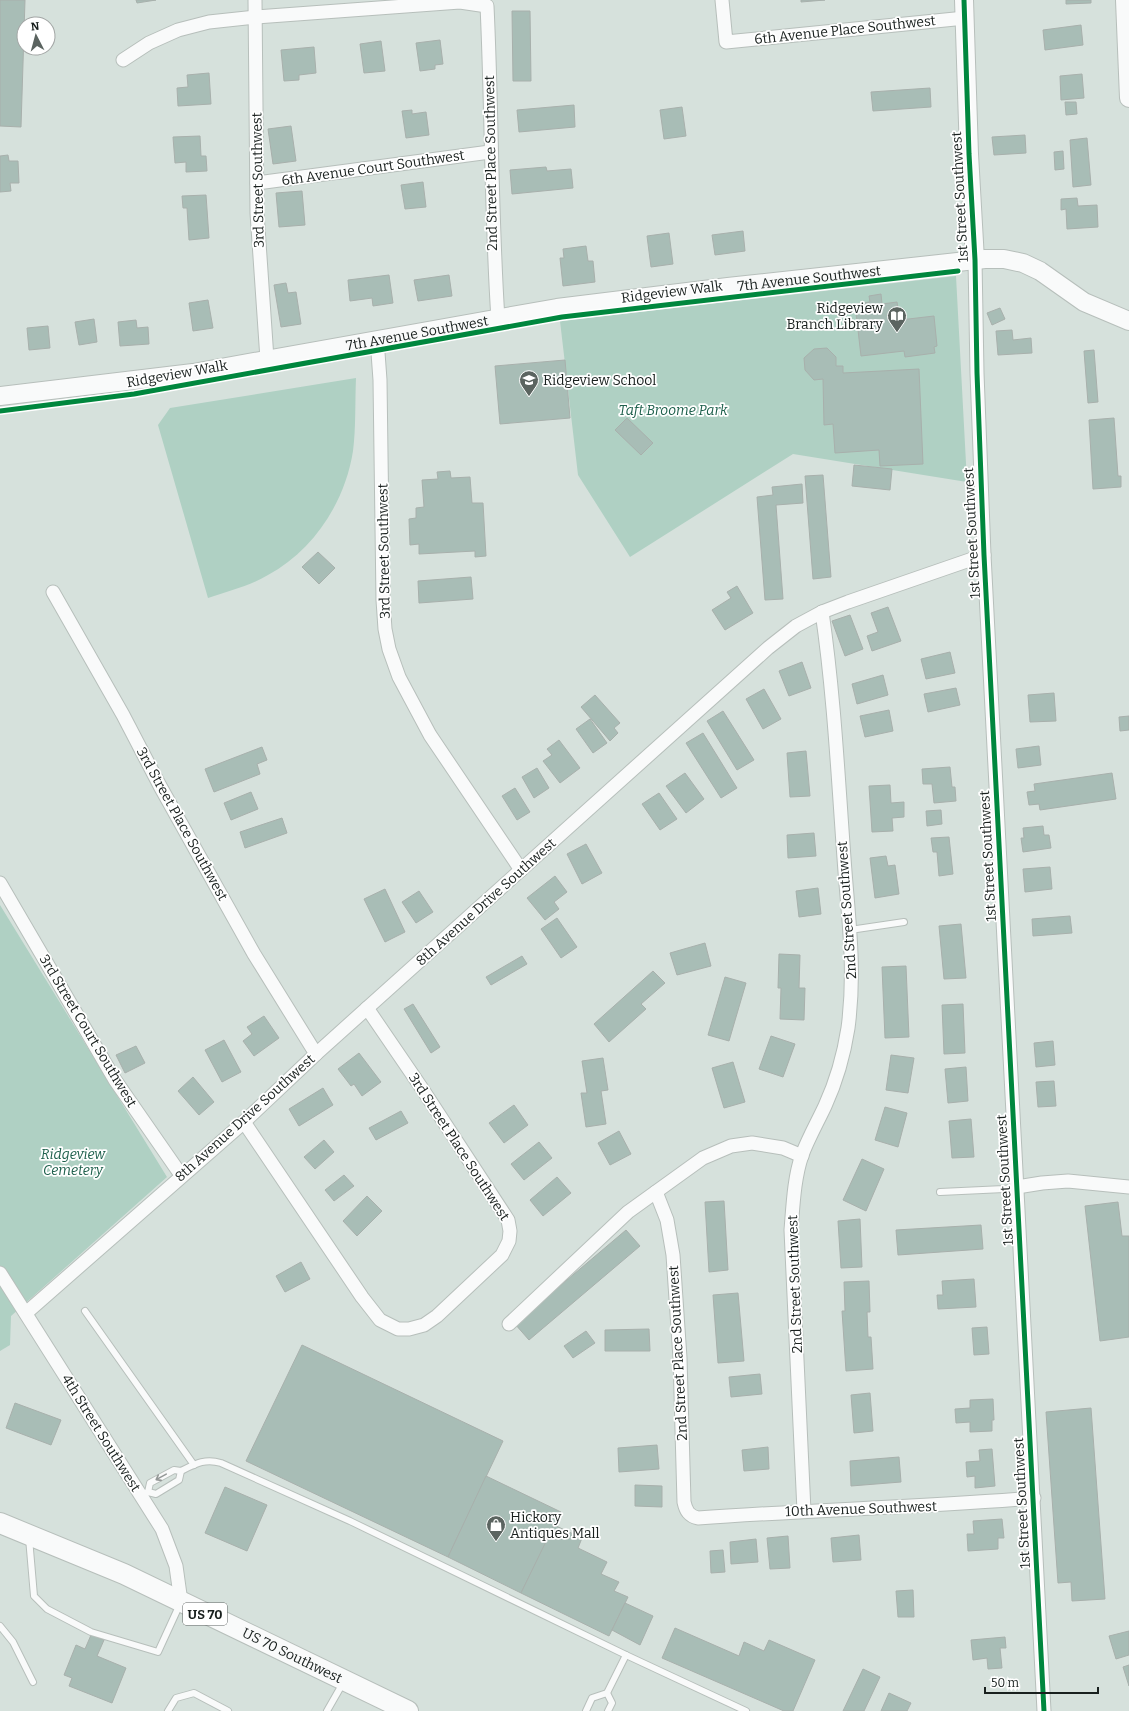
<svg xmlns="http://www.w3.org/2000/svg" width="1129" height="1711" font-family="Bitter,serif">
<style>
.green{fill:#afd0c3}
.building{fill:#a8bdb6;stroke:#a8b0ac}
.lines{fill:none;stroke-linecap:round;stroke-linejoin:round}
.lane-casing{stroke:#b7bfbb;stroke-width:8}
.street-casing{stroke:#b7bfbb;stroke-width:15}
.secondary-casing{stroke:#b7bfbb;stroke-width:20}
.primary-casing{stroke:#b7bfbb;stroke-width:22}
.lane{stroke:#f9fafa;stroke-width:6}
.street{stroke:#f9fafa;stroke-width:13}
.secondary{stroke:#f9fafa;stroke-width:18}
.primary{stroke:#f9fafa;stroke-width:20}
.cycleway-casing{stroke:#fff;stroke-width:8}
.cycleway{stroke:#00873e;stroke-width:5}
.oneway{stroke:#949897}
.labels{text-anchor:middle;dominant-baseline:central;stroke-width:3.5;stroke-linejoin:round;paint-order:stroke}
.shield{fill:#fff;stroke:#5e6362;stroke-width:1}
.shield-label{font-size:13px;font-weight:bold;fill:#19201e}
.street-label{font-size:14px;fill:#19201e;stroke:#fff}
.poi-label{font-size:14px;fill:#19201e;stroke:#fff;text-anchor:start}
.park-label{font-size:14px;font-style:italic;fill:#1e604c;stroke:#fff}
</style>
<rect width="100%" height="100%" fill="#d6e1dc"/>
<g class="green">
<path d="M956,276L967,482L793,454L630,557L578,475L560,321Z"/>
<path d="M356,378C355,400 356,429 353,451C345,502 314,550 268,575C250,586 229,591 208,598L158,425L170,408Z"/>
<path d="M0,905L167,1177L11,1316L10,1345L0,1351Z"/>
</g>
<g class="building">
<path d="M0,0H25L21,127L0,126Z"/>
<path d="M136,0H156L137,3Z"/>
<path d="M801,0H825L801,2Z"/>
<path d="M1066,0H1091V3L1066,4Z"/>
<path d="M512,11H530L531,81H513Z"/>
<path d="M1081,25L1083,45L1045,50L1043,30Z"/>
<path d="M440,40L443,64L435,65V69L420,71L416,43Z"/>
<path d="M381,41L385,71L364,73L360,44Z"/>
<path d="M314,47L316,73L299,75V80L284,81L281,50Z"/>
<path d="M209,73L211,104L178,106L177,88L188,87L187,75Z"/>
<path d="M1082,74L1084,98L1061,100L1060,76Z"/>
<path d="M930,88L931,107L873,111L871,92Z"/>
<path d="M1065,102H1076L1077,114L1066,115Z"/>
<path d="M574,105L575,127L519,132L517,110Z"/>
<path d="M682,107L686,136L664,139L660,110Z"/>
<path d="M412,110V114L426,112L429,135L406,138L402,111Z"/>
<path d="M291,126L296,161L273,164L268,129Z"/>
<path d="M1025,135L1026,153L994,155L992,137Z"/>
<path d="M200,136L201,156H206L207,171L186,172V162L175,163L173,137Z"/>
<path d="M1087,138L1091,185L1073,187L1070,140Z"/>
<path d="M1063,151L1064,169L1055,170L1054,152Z"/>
<path d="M8,155L9,161H18L19,183H10L11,191L0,192V156Z"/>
<path d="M546,167L547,171L571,169L573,188L512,194L510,170Z"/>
<path d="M423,182L426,207L405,209L401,185Z"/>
<path d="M302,191L305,225L279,227L276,193Z"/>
<path d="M206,195L209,238L189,240L187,208H183L182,196Z"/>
<path d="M1077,198L1078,206L1097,205L1098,227L1067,229L1066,209L1061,210V199Z"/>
<path d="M743,231L745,251L715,255L712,235Z"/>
<path d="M669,233L673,264L651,267L647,236Z"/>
<path d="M586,246L588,261H593L595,282L563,286L560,258H564L563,249Z"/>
<path d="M389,275L393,303L373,306L372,298L350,301L348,280Z"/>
<path d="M449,275L452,296L418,301L414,280Z"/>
<path d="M286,283L288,293L296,292L301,324L281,327L274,285Z"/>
<path d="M881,294L882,304L897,302L900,320L934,316L937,346L934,347L935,353L905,357L904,351L861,356L855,304L870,302L869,296Z"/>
<path d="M208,300L213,328L193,331L189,303Z"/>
<path d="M1000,308L1005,319L992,325L987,313Z"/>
<path d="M94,319L97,342L79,345L75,322Z"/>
<path d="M136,320L137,328L148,327L149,344L120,346L118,322Z"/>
<path d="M48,326L50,348L29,350L27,328Z"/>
<path d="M1012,330L1013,340L1031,338L1032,353L998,355L996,331Z"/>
<path d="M827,348L836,357V366H843V373L919,369L923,464L880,466L879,450L835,453L833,424L824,425L823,379L814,380L805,370L804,358L814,349Z"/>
<path d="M1094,350L1098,402L1088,403L1084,351Z"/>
<path d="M565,360L570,418L500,424L495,366Z"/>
<path d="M627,418L653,443L641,455L615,430Z"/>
<path d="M1114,418L1118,476H1121V487L1093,489L1089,420Z"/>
<path d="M854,465L892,469L890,490L852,486Z"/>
<path d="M450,471L451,478L470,477L472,503H483L486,556L475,557V551L419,554V544L410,545L409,519L416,518V508L424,507L422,480L438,479L437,472Z"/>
<path d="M823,475L831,577L813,579L805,476Z"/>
<path d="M802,484L803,503L776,505L783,599L765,600L757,497L773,495L772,487Z"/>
<path d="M318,552L335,568L319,584L302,567Z"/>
<path d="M471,577L473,599L419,603L418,581Z"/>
<path d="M737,586L753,613L725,630L712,610L731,598L727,592Z"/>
<path d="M888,607L901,641L872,651L867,636L878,632L871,613Z"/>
<path d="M850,615L863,649L845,656L832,621Z"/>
<path d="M950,652L955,673L926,679L921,659Z"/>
<path d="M802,662L811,688L789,696L779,671Z"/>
<path d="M883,675L888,695L857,704L852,684Z"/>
<path d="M956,688L960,705L928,712L924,694Z"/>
<path d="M764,689L781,719L763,729L746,699Z"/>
<path d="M1054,693L1056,721L1030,722L1028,695Z"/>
<path d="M595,695L620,723L614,728L618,733L610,741L581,707Z"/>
<path d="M889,710L893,731L865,737L860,716Z"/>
<path d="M723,711L754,760L737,770L707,721Z"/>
<path d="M1129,716V730L1120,731L1119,717Z"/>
<path d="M590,719L607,743L593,753L576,729Z"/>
<path d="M703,733L737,788L721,798L686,743Z"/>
<path d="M559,740L580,768L560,783L543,761L552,755L547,749Z"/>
<path d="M1039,746L1041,765L1018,768L1016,749Z"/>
<path d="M262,747L267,760L257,764L260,774L214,792L205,769Z"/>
<path d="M806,751L810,796L790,797L787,753Z"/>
<path d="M950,767L952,787H955L956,801L934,803L932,784H923L922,769Z"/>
<path d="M537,768L549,788L534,798L522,777Z"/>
<path d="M685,773L704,799L686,813L666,786Z"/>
<path d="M1112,773L1116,799L1040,810L1039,804L1029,805L1027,792L1035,791L1034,784Z"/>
<path d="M890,785L891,803L904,802V817L892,818L893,831L872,832L869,786Z"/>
<path d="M515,788L530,812L517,820L502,796Z"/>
<path d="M251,792L258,809L231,820L224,803Z"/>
<path d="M659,793L677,819L660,830L642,804Z"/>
<path d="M941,810L942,824L927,826L926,811Z"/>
<path d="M282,818L287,833L245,848L240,832Z"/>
<path d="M1043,826L1044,835H1049L1051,848L1023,852L1021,838H1024L1023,828Z"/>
<path d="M814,833L816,856L788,858L787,835Z"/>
<path d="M949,837L953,874L939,876L937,852H933L931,838Z"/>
<path d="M586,844L602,873L582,884L567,854Z"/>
<path d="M886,856L888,866L895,865L899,894L875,898L870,858Z"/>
<path d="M1050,867L1052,889L1025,892L1023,869Z"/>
<path d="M555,876L567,892L554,902L559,909L545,920L527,898Z"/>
<path d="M818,888L821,914L799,917L796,891Z"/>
<path d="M385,889L405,932L385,942L364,899Z"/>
<path d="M419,891L433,912L416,923L402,902Z"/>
<path d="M1070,916L1072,933L1033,936L1032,919Z"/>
<path d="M557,918L577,947L561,958L541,929Z"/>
<path d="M961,924L966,978L944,979L939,926Z"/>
<path d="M705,943L711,966L677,975L670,953Z"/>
<path d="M779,954L800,955L799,988H805L804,1020L780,1019L781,988H778Z"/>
<path d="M522,956L527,964L491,985L486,977Z"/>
<path d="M906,966L909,1037L885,1038L882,967Z"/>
<path d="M653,971L665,983L641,1004L646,1009L609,1042L594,1024Z"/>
<path d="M725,977L746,983L729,1041L708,1035Z"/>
<path d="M413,1004L440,1047L431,1053L404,1009Z"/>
<path d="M963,1004L965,1053L944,1054L942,1005Z"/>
<path d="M264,1016L279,1038L254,1056L243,1041L252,1034L247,1027Z"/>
<path d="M771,1036L795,1044L783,1077L759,1069Z"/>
<path d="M224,1040L241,1072L222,1082L205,1050Z"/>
<path d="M1053,1041L1055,1065L1036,1067L1034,1043Z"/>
<path d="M136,1046L145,1063L125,1073L116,1055Z"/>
<path d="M359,1053L381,1082L362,1096L354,1084L351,1086L338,1069Z"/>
<path d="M891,1055L914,1058L908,1093L886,1090Z"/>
<path d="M603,1058L608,1090L601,1091L606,1124L586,1127L581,1093H587L582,1061Z"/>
<path d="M733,1062L745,1102L724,1108L712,1068Z"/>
<path d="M966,1067L968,1101L948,1103L945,1069Z"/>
<path d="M193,1077L214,1102L199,1115L178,1091Z"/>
<path d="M1054,1081L1056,1106L1038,1107L1036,1082Z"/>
<path d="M323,1088L333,1105L299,1126L289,1109Z"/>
<path d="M514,1105L528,1125L504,1143L489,1123Z"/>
<path d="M885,1107L907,1113L898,1147L875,1140Z"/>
<path d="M401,1111L408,1123L376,1140L369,1128Z"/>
<path d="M971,1119L974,1157L952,1158L949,1121Z"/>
<path d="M619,1131L631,1154L610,1165L598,1143Z"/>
<path d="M324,1140L334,1152L315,1169L304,1157Z"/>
<path d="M539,1142L552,1158L524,1180L511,1164Z"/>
<path d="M862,1159L884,1169L866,1211L843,1200Z"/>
<path d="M344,1175L354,1186L334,1201L325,1190Z"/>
<path d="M557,1177L571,1193L543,1216L530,1200Z"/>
<path d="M367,1196L382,1211L357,1236L343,1221Z"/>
<path d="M724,1201L728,1270L709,1272L705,1202Z"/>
<path d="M1118,1202L1122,1236H1129V1337L1100,1341L1085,1206Z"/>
<path d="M860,1219L862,1267L841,1268L838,1221Z"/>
<path d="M981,1225L983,1249L898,1255L896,1230Z"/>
<path d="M626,1230L640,1246L529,1340L515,1324Z"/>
<path d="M301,1262L310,1279L285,1292L276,1276Z"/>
<path d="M974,1279L976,1307L938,1309L937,1295H943L942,1281Z"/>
<path d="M869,1281L870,1312H867L868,1337H871L873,1369L846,1371L842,1311H845L844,1282Z"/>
<path d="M738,1293L744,1361L718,1363L713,1295Z"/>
<path d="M987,1327L989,1354L974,1355L972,1328Z"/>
<path d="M649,1329L650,1351H605V1330Z"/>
<path d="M586,1331L595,1343L573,1358L564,1346Z"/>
<path d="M302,1345L503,1441L448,1557L246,1461Z"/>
<path d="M760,1374L762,1394L731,1397L729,1377Z"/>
<path d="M870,1393L873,1431L854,1433L851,1395Z"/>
<path d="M993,1399L994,1420H992V1431L970,1432V1422L956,1423L955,1409L970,1408V1400Z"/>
<path d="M15,1403L61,1420L51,1445L6,1428Z"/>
<path d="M1091,1408L1105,1599L1072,1601L1071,1582L1058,1583L1046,1412Z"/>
<path d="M657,1445L659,1469L619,1472L618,1448Z"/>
<path d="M768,1447L769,1469L744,1471L742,1450Z"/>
<path d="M992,1449L995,1486L975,1488V1476L967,1477L966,1462L980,1461L979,1450Z"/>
<path d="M899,1457L901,1482L851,1486L850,1461Z"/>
<path d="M486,1476L561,1512L521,1593L448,1557Z"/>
<path d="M635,1485L662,1486V1507L635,1506Z"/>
<path d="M225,1487L267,1505L247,1551L205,1533Z"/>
<path d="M1002,1519L1004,1538H998V1549L968,1551L967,1534H974L973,1521Z"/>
<path d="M554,1525L582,1538L578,1548L607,1562L601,1574L619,1582L614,1591L628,1597L609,1636L521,1593Z"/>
<path d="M859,1535L861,1560L833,1562L831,1538Z"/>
<path d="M788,1536L790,1568L770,1569L767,1538Z"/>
<path d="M756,1539L758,1562L731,1564L730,1542Z"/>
<path d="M723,1550L725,1572L711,1573L710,1551Z"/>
<path d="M913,1590L914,1617H898L896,1591Z"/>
<path d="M625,1603L653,1616L640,1645L612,1630Z"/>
<path d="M675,1628L739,1656L744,1642L764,1651L769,1640L815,1660L793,1711H784L662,1658Z"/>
<path d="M1129,1631V1655L1116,1659L1109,1636Z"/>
<path d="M91,1635L104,1640L97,1656L126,1668L112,1703L69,1686L72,1678L64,1675L76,1645L85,1649Z"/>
<path d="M1005,1637L1006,1648H1000L1002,1668L988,1669L987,1658L973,1660L971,1640Z"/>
<path d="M1129,1665V1686L1123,1667Z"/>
<path d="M863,1669L880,1677L864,1711H843Z"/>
<path d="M889,1693L911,1703L907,1711H881Z"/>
</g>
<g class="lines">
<g class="lane-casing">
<g id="lane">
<path d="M850,930L904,922"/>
<path d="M940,1192L1004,1189L1017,1187"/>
<path d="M85,1311L194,1465"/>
<path d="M148,1492L150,1483L174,1470L181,1471C195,1464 205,1458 221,1463L350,1521L626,1655"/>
<path d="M146,1493L148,1492L156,1494L179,1480L181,1471"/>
<path d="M29,1538L34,1596L47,1609L91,1632L158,1652L180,1604"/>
<path d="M0,1626L13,1642L33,1682"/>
<path d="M607,1693L612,1703L608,1711"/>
<path d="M168,1711L176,1698L194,1693L228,1711"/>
<path d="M327,1711L343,1683"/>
<path d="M586,1711L592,1698L607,1693L626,1655L746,1711"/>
</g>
</g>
<g class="street-casing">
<g id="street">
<path d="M255,0L257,213L267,359"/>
<path d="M722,0L726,42L965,18"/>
<path d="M123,60L149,43L178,30L209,22L256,17L460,2L487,6C492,110 491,215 498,319"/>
<path d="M257,183L490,152"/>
<path d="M975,260L977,373L984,555L1044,1711"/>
<path d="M377,339L380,380L383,600L385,629L389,649L399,677L430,735L521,870"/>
<path d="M53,592L123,715L160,786L254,954L316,1054"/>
<path d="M0,883L115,1080L181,1175"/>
<path d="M244,1122L362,1297L380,1320L398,1329H409L424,1325L437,1316L502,1255L509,1241L510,1231L508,1220L423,1090L367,1008"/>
<path d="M1017,1187L1042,1183L1068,1181L1129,1187"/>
<path d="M656,1192L667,1220L673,1255L680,1358L684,1502C686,1511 689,1516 698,1518C810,1510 922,1507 1034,1498"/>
<path d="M0,1273L162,1529L176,1566L181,1602"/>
<path d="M26,1313L244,1122L316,1054L768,648L796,626L822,612L848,602L984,555"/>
<path d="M509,1324L628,1212L703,1158L731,1146L752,1143L783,1148L802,1156"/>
<path d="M804,1511L791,1230C793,1206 794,1178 802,1155C808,1139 817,1123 825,1106C836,1082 844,1054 848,1028C856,968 848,917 844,858C838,776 834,694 822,612"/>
</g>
</g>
<g class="secondary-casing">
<g id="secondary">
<path d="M964,0L969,154L975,260"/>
<path d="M1125,0L1129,98"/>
<path id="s1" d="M0,396L193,373L557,308L728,287L985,259H1004L1023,263L1040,271L1084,302L1129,321"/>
</g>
</g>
<g class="primary-casing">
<g id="primary">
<path id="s2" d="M0,1523L124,1574L408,1711"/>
</g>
</g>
<use href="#lane" class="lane"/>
<use href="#street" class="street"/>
<use href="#secondary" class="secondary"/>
<use href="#primary" class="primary"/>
<g class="cycleway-casing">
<g id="cycleway">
<path d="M964,0L969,154L975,260L977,373L984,555L1044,1711"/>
<path d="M0,411L134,394L562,317L958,271"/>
</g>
</g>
<use href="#cycleway" class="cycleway"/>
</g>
<defs><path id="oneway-shaft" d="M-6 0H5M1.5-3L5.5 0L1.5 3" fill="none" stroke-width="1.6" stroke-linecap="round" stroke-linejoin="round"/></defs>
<use class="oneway" href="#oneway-shaft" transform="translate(161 1477) rotate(151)"/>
<defs>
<g id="library-pin" transform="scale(1)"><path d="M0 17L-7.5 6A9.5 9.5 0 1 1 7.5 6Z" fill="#5b6460" stroke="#fff"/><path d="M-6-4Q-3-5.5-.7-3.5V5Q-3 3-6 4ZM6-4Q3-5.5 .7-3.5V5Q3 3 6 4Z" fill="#fff"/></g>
<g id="school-pin" transform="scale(1)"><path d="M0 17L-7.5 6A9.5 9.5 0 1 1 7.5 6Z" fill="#5b6460" stroke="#fff"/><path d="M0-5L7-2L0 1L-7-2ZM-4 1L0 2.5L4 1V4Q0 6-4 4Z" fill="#fff"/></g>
<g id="shop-pin" transform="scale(1)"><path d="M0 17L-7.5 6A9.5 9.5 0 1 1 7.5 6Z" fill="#5b6460" stroke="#fff"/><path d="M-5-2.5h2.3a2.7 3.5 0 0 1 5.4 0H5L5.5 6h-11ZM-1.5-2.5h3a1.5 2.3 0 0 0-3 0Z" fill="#fff"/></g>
</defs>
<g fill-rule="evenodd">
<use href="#library-pin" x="897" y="316"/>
<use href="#school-pin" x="529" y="380"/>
<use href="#shop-pin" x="496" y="1525"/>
</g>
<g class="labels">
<rect class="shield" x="183" y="1603" width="44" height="22" rx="3"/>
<g class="shield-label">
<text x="205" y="1614">US 70</text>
</g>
<g class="street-label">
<text transform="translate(845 30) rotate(-6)">6th Avenue Place Southwest</text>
<text transform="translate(491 163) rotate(-91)">2nd Street Place Southwest</text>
<text transform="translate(373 168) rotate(-8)">6th Avenue Court Southwest</text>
<text transform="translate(258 180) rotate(-91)">3rd Street Southwest</text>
<text transform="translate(960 197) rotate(-93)">1st Street Southwest</text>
<text stroke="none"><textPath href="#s1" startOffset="818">7th Avenue Southwest</textPath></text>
<text transform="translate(672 292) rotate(-7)">Ridgeview Walk</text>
<text stroke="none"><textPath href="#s1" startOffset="422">7th Avenue Southwest</textPath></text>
<text transform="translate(177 374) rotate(-10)">Ridgeview Walk</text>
<text transform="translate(972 533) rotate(-93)">1st Street Southwest</text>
<text transform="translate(384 551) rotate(-91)">3rd Street Southwest</text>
<text transform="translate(182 824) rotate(61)">3rd Street Place Southwest</text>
<text transform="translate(988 856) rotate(-93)">1st Street Southwest</text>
<text transform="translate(486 902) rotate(-42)">8th Avenue Drive Southwest</text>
<text transform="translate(847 910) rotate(-94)">2nd Street Southwest</text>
<text transform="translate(88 1031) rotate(59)">3rd Street Court Southwest</text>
<text transform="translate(245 1118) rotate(-42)">8th Avenue Drive Southwest</text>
<text transform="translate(459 1147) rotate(57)">3rd Street Place Southwest</text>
<text transform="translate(1005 1180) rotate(-93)">1st Street Southwest</text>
<text transform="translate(795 1284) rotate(-92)">2nd Street Southwest</text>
<text transform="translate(678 1353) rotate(-93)">2nd Street Place Southwest</text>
<text transform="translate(101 1433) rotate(58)">4th Street Southwest</text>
<text transform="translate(1022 1503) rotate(-93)">1st Street Southwest</text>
<text transform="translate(861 1509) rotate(-2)">10th Avenue Southwest</text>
<text stroke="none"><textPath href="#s2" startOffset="321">US 70 Southwest</textPath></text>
</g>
<g class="poi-label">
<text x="883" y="308" text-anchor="end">Ridgeview<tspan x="883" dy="16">Branch Library</tspan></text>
<text x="543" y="380">Ridgeview School</text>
<text x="510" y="1517">Hickory<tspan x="510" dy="16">Antiques Mall</tspan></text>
</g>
<g class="park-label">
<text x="673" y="410">Taft Broome Park</text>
<text x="73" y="1154">Ridgeview<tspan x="73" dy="16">Cemetery</tspan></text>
</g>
</g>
<g transform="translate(36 36) rotate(354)"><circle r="19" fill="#ffffff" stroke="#a3a6a5"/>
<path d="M0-3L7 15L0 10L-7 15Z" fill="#5b6460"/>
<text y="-6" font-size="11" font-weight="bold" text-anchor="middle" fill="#19201e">N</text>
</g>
<path d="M985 1687v6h113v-6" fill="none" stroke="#19201e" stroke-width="2"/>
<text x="991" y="1687" font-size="12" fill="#19201e" stroke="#ffffff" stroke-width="3" paint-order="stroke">50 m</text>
</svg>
